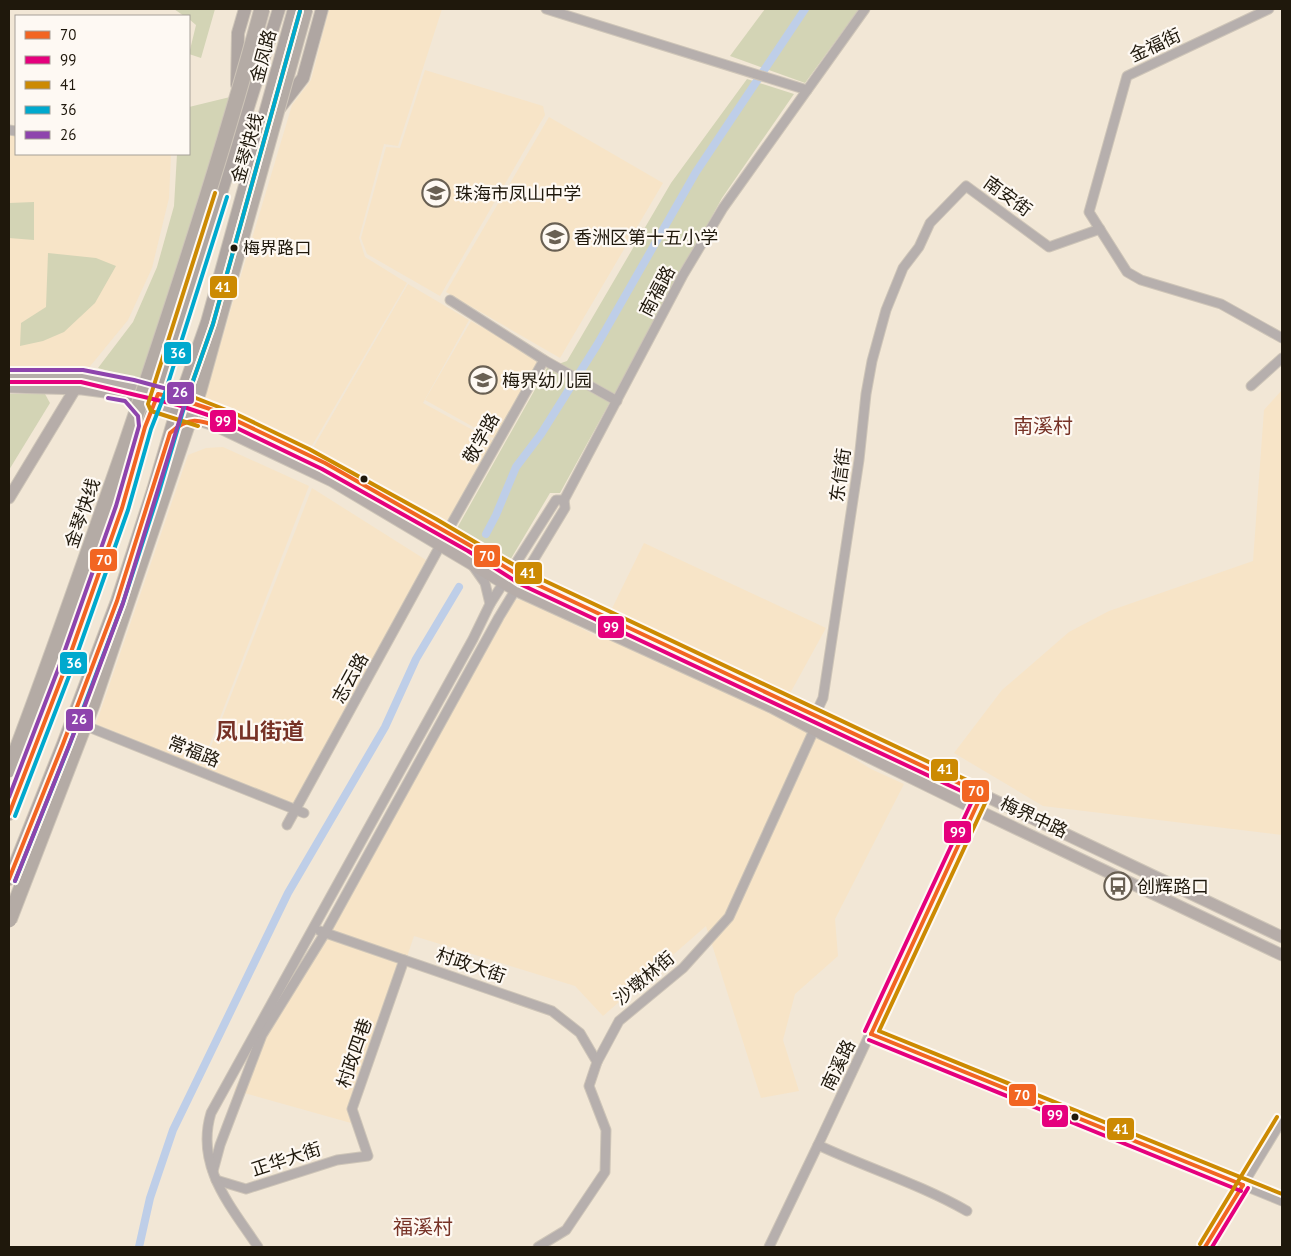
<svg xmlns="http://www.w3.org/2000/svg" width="1291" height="1256" font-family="'PT Sans','Noto Sans SC',sans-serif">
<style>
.built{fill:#f7e4c7}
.green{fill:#d3d4b5}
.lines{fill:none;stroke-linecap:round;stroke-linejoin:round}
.canal{stroke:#becee8;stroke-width:8}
.street-casing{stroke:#cec5b8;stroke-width:11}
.secondary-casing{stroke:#cec5b8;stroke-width:13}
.primary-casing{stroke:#cec5b8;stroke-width:14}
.street{stroke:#b6afad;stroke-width:9}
.secondary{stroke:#b6ada9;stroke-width:11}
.primary{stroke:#afa6a2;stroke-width:12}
.highway-bridge-casing{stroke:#cec5b8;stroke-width:17;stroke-linecap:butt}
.highway-bridge{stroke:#b4aba5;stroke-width:15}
.bus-1-casing{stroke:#fef9f3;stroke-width:8}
.bus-2-casing{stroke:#fef9f3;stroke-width:8}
.bus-3-casing{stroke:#fef9f3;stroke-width:8}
.bus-4-casing{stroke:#fef9f3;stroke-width:8}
.bus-5-casing{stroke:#fef9f3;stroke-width:8}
.bus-1{stroke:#f26522;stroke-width:4}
.bus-2{stroke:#e5007d;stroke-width:4}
.bus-3{stroke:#cc8a02;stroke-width:4}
.bus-4{stroke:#00a9ce;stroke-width:4}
.bus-5{stroke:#8e44ad;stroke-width:4}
.bus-dot{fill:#1f180c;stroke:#fef9f3;stroke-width:2}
.labels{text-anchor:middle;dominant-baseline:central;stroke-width:4.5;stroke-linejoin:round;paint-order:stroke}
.bus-label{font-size:17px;fill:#1f180c;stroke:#fef9f3;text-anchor:start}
.street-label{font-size:18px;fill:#1f180c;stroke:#fef9f3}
.poi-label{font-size:18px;fill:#1f180c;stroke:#fef9f3;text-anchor:start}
.quarter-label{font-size:20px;fill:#773226;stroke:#fef9f3}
.district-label{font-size:22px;font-weight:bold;fill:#773226;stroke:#fef9f3}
.line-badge{stroke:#fef9f3;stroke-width:2}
.badge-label{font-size:14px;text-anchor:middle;font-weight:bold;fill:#fff}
</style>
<rect width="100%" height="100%" fill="#f2e7d6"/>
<g class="built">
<path d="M329,9H442L398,146L384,144L359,238L365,257L407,283L310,449L204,399L292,105L311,80Z"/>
<path d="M425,70L543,106L545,115L440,296L367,254L361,238L386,147L400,148Z"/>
<path d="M549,117L663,183L560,358L446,292Z"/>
<path d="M9,128H16V154H171L169,198L152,268L128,320L82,376H9Z"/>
<path d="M408,284L469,320L423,403L493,441L446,525L312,450Z"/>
<path d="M471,321L540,360L495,439L425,400Z"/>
<path d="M1282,390V835L1043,806L954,753L1002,690L1069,632L1109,611L1253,561L1264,410Z"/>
<path d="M223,447L309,486L201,767L96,724L188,455L206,448Z"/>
<path d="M312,488L426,560L294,805L203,767Z"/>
<path d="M644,543L826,628L782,708L826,741L871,769L904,784L835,919L838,956L795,994L783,1040L799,1091L761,1098L706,926L603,1016L575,986L414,936L351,1123L234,1090L504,598L529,601L598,637Z"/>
</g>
<g class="green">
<path d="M174,9H215L201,58L189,54L196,25L189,19V16H184Z"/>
<path d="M765,9H859L805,83L730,56Z"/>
<path d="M747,79L794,94L722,198L560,493H550L509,562L456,530L547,368L567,361L671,183Z"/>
<path d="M230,97L145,381L98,368L133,322L157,267L174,206L177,154H189V107Z"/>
<path d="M34,202V240L9,238V203Z"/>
<path d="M48,253L96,258L116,266L95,303L64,332L43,341L20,346L21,323L46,307Z"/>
<path d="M9,394H45L50,403L9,470Z"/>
</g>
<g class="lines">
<g class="canal">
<path d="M486,534L496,515L516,467L541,434L597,345L696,172L805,9"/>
<path d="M139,1247L150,1198L173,1130L288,893L385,727L416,659L459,587"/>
</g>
<g class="street-casing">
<g id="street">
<path d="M546,9L807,90"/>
<path d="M1269,9L1127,76L1089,212L1127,272L1141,280L1221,304L1282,338"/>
<path d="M9,130L16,131"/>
<path d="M450,300L544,360L617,401"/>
<path d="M1251,386L1282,358"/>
<path d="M564,500L683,275L723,208L865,9"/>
<path d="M447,532L544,360"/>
<path d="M815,715L823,698L859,460L866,394L872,361L886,310L903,268L919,247L930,223L966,186L1049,247L1100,229"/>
<path d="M81,724L304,813"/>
<path d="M287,825L440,546"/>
<path d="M320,931L552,1011L580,1033L597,1062"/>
<path d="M871,1034L1282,1201"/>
<path d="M213,1171L220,1145L262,1035L325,933L499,617L565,508L564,500H556L490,604"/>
<path d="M216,1180L246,1189L337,1160L368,1156L352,1109L404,960"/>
<path d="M967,1211C920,1184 867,1168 818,1145L982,794"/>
<path d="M258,1247C230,1205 195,1166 211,1113L473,639L490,604L485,583L473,566"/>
<path d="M538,1247L566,1230L605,1172L606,1130L589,1086L597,1062L619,1021L683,968L729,917L814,730"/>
<path d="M769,1247L818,1145"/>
<path d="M1205,1247L1282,1120"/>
</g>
</g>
<g class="secondary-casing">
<g id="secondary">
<path d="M9,376H82L99,379L180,399L216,411L325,463L471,546L523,578L815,715L1282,937"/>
<path d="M9,387L82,389L128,395L154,405L214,425L332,481L515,590L771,707L822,734L975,809L1282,955"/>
<path d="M9,498L75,389"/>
</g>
</g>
<g class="primary-casing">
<g id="primary">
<path d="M237,85L238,33L245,9"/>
<path d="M278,110L303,78L322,9"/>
<path d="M128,395L143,412"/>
<path d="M181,423L202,420"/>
<path d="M9,814L65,669L122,508L145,427L158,394L279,9"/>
<path d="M9,879L63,744L117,601L153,490L180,399L207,322L294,9"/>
</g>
</g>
<use href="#street" class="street"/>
<use href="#secondary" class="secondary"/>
<use href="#primary" class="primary"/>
<g class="highway-bridge-casing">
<g id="highway-bridge">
<path d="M9,770C50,664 87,555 125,447C174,302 222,157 262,9"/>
<path d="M9,920L92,705L199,390L305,9"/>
</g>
</g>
<use href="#highway-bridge" class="highway-bridge"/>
<g class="bus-1-casing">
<g id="bus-1">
<path d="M9,814L65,669L122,508L145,427L158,394L180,399L216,411L325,463L471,546L523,578L982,794L871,1034"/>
<path d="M9,879L63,744L117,601L170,433C189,416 199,419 221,428"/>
<path d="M871,1034L1243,1185"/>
<path d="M1205,1247L1243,1185"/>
</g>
</g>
<g class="bus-2-casing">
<g id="bus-2">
<path d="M9,382H81L178,405L214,417L322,469L468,551L520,584L974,797L865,1031"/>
<path d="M869,1040L1241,1191"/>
<path d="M1212,1247L1248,1188"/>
</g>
</g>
<g class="bus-3-casing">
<g id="bus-3">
<path d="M300,11L213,324L188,395L234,413L309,449L436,519L526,572L986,789L988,792V797L879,1031L1282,1194"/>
<path d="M198,426L151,411L148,404L215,193"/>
<path d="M1200,1244L1277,1117"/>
</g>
</g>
<g class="bus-4-casing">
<g id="bus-4">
<path d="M15,816L71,671L128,510L151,429L164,396L227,197"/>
<path d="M15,881L69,746L123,603L159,492L186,401L213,324L300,11"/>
</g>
</g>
<g class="bus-5-casing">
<g id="bus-5">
<path d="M9,370H83L134,380L182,393L185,395L186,399L123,603L84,708L15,881"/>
<path d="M9,797L59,667L116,506L139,426L138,416L125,401L108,398"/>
</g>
</g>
<use href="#bus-1" class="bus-1"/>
<use href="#bus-2" class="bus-2"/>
<use href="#bus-3" class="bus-3"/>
<use href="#bus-4" class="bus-4"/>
<use href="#bus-5" class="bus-5"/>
</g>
<defs>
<g id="school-ring" transform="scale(1.4375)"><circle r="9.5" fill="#fef9f3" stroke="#696053" stroke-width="1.5"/><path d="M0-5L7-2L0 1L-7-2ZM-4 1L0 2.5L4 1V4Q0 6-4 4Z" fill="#696053"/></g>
<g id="bus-ring" transform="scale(1.4375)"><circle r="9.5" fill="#fef9f3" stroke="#696053" stroke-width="1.5"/><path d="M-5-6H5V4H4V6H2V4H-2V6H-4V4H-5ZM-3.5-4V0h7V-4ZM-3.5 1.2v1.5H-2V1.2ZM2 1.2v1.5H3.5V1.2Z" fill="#696053"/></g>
</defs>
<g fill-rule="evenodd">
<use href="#school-ring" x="436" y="193"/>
<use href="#school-ring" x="555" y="237"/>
<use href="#school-ring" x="483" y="380"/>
<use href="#bus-ring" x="1118" y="886"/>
</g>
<g class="bus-dot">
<circle cx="234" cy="248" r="4.5"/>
<circle cx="364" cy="479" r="4.5"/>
<circle cx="1075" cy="1117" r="4.5"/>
</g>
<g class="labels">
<g class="bus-label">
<text x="243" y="248">梅界路口</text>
</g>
<g class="street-label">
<text transform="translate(1155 45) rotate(-25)">金福街</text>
<text transform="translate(263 56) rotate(-75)">金凤路</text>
<text transform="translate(247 148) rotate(-74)">金琴快线</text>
<text transform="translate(1008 196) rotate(36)">南安街</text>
<text transform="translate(657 291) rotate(-62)">南福路</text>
<text transform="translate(481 438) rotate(-61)">敬学路</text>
<text transform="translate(840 475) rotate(-82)">东信街</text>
<text transform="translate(82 513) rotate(-71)">金琴快线</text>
<text transform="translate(350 678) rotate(-61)">志云路</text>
<text transform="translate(194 751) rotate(22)">常福路</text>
<text transform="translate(1034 817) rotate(25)">梅界中路</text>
<text transform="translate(471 965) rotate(19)">村政大街</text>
<text transform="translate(644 978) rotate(-40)">沙墩林街</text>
<text transform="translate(354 1053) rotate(-71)">村政四巷</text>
<text transform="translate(838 1065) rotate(-64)">南溪路</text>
<text transform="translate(286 1159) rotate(-18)">正华大街</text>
</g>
<g class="poi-label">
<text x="455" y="193">珠海市凤山中学</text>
<text x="574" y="237">香洲区第十五小学</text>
<text x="502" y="380">梅界幼儿园</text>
<text x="1137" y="886">创辉路口</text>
</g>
<g class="quarter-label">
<text x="1043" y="426">南溪村</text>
<text x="423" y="1227">福溪村</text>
</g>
<g class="district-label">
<text x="260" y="731">凤山街道</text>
</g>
</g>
<g class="line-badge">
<rect x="209" y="275" width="29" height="24" rx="5" fill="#cc8a02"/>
<rect x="163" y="341" width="29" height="24" rx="5" fill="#00a9ce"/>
<rect x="166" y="381" width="29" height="24" rx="5" fill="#8e44ad"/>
<rect x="209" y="409" width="28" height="24" rx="5" fill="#e5007d"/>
<rect x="473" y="544" width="28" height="24" rx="5" fill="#f26522"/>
<rect x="89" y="548" width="29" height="24" rx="5" fill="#f26522"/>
<rect x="514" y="561" width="29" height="24" rx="5" fill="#cc8a02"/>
<rect x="597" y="615" width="28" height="24" rx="5" fill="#e5007d"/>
<rect x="59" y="651" width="29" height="24" rx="5" fill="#00a9ce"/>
<rect x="65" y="708" width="29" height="24" rx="5" fill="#8e44ad"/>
<rect x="930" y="758" width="29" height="24" rx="5" fill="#cc8a02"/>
<rect x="961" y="779" width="29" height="24" rx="5" fill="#f26522"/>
<rect x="943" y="820" width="29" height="24" rx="5" fill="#e5007d"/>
<rect x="1008" y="1083" width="29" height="24" rx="5" fill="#f26522"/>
<rect x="1041" y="1104" width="28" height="24" rx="5" fill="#e5007d"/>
<rect x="1106" y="1117" width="29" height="24" rx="5" fill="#cc8a02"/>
</g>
<g class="badge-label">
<text x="223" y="292">41</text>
<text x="178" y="358">36</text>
<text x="180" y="397">26</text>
<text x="223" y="426">99</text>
<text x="487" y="561">70</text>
<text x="104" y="565">70</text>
<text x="528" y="578">41</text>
<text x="611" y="632">99</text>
<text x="74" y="668">36</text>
<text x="79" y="724">26</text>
<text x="945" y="774">41</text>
<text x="976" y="796">70</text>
<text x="958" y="837">99</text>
<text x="1022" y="1100">70</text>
<text x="1055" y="1120">99</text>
<text x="1121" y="1134">41</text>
</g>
<rect width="1291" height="1256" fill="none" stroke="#1f180c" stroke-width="20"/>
<rect x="15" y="15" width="175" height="140" fill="#fef9f3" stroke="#a59f97"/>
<rect x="25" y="31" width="25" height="8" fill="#f26522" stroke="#a59f97"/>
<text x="60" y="40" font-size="15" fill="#1f180c">70</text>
<rect x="25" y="56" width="25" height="8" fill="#e5007d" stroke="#a59f97"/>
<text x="60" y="65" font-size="15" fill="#1f180c">99</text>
<rect x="25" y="81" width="25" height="8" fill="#cc8a02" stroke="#a59f97"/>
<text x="60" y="90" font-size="15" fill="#1f180c">41</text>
<rect x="25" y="106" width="25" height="8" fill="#00a9ce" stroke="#a59f97"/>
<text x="60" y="115" font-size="15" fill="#1f180c">36</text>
<rect x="25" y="131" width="25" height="8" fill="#8e44ad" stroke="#a59f97"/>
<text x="60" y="140" font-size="15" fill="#1f180c">26</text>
</svg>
